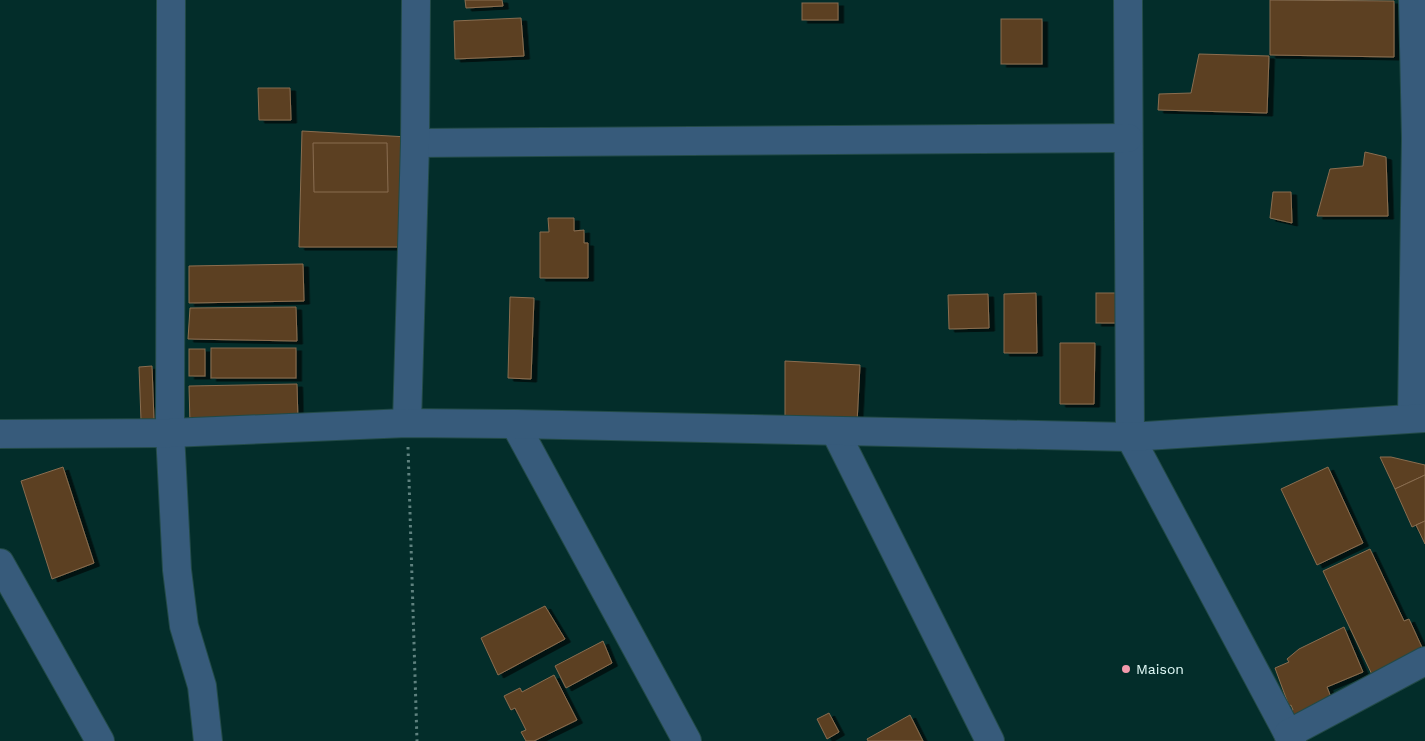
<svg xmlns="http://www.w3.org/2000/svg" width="1425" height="741" font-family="'Work Sans',sans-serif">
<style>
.building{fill:#5b4024;stroke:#8a6d4f;filter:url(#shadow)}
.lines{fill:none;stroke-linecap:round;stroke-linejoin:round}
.minor-casing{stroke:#224a47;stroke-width:30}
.path{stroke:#5f827f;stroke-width:3;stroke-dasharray:2.5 4;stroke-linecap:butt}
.minor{stroke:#375b7b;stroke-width:28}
.poi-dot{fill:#f29aac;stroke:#032d2a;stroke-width:2}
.labels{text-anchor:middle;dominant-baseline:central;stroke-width:4;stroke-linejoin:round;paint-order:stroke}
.poi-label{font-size:14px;fill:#e1fbf8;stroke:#032d2a;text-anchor:start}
</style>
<defs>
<filter id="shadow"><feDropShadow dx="5.5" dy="3" stdDeviation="0" flood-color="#0009"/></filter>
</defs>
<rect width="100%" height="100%" fill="#032d2a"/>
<g class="building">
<path d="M465,0H502L503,6L466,8Z"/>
<path d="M1270,0L1394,1V57L1270,55Z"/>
<rect x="802" y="3" width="36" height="17"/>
<path d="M521,18L524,56L455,59L454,21Z"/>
<rect x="1001" y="19" width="41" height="45"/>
<path d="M1199,54L1269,56L1267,113L1158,110L1159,94L1191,93Z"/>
<path d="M258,88H290L291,120H259Z"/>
<path d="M302,131L408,137L412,247H299Z"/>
<path d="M313,143H387L388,192H314Z"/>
<path d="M1365,152L1386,157L1388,216H1317L1330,169L1363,166Z"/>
<path d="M1273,192H1291L1292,223L1270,218Z"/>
<path d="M548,218H574V231L584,230V243H588V278H540V232H549Z"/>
<path d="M303,264L304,301L189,303V266Z"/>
<path d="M1036,293L1037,353H1004V294Z"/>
<rect x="1096" y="293" width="24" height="30"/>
<path d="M988,294L989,328L949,329L948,295Z"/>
<path d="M510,297L534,298L531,379L508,378Z"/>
<path d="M296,307L297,341L188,339L190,308Z"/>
<path d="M1060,343H1095L1094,404H1060Z"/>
<rect x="211" y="348" width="85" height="30"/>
<rect x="189" y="349" width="16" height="27"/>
<path d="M785,361L860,365L857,423L785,424Z"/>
<path d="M152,366L154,420H141L139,367Z"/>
<path d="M297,384L298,422L190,424L189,386Z"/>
<path d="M1380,457H1391L1425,465V475L1395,489Z"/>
<path d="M63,467L94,563L52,579L21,481Z"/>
<path d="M1328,467L1363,543L1317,565L1281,489Z"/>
<path d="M1425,475V521L1412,527L1395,489Z"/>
<path d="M1425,521V544L1416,525Z"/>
<path d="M1370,549L1404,621L1409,619L1425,654L1375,681L1323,571Z"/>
<path d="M545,606L565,639L498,675L481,638Z"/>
<path d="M1344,627L1363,672L1327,687L1334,705L1292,723L1287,712L1293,710L1291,705L1289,706L1275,668L1289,662L1287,659L1299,649Z"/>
<path d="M603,641L612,663L566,688L555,666Z"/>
<path d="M554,675L577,720L534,741H526L521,732L526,730L515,708L511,710L504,696L520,688L522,692Z"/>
<path d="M829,713L839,732L827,739L817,719Z"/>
<path d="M910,715L923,741H868L867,739Z"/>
</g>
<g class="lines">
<g class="minor-casing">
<g id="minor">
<path d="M171,0L170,433L177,570L184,626L202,686L208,741"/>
<path d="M1128,0L1130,437L1292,741"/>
<path d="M415,143L1128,138"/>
<path d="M1412,418L1416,138L1413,0"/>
<path d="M407,423L415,143L416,0"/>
<path d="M515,424L687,741"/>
<path d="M835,431L990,741"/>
<path d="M0,434L170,433L407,423L515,424L1130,437L1425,418"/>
<path d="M0,563L100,741"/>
<path d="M1288,734L1425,661"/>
</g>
</g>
<path class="path" d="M408,447L417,741"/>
<use href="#minor" class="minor"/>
</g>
<circle class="poi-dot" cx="1126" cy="669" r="5"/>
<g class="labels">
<g class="poi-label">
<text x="1136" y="669">Maison</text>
</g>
</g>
</svg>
